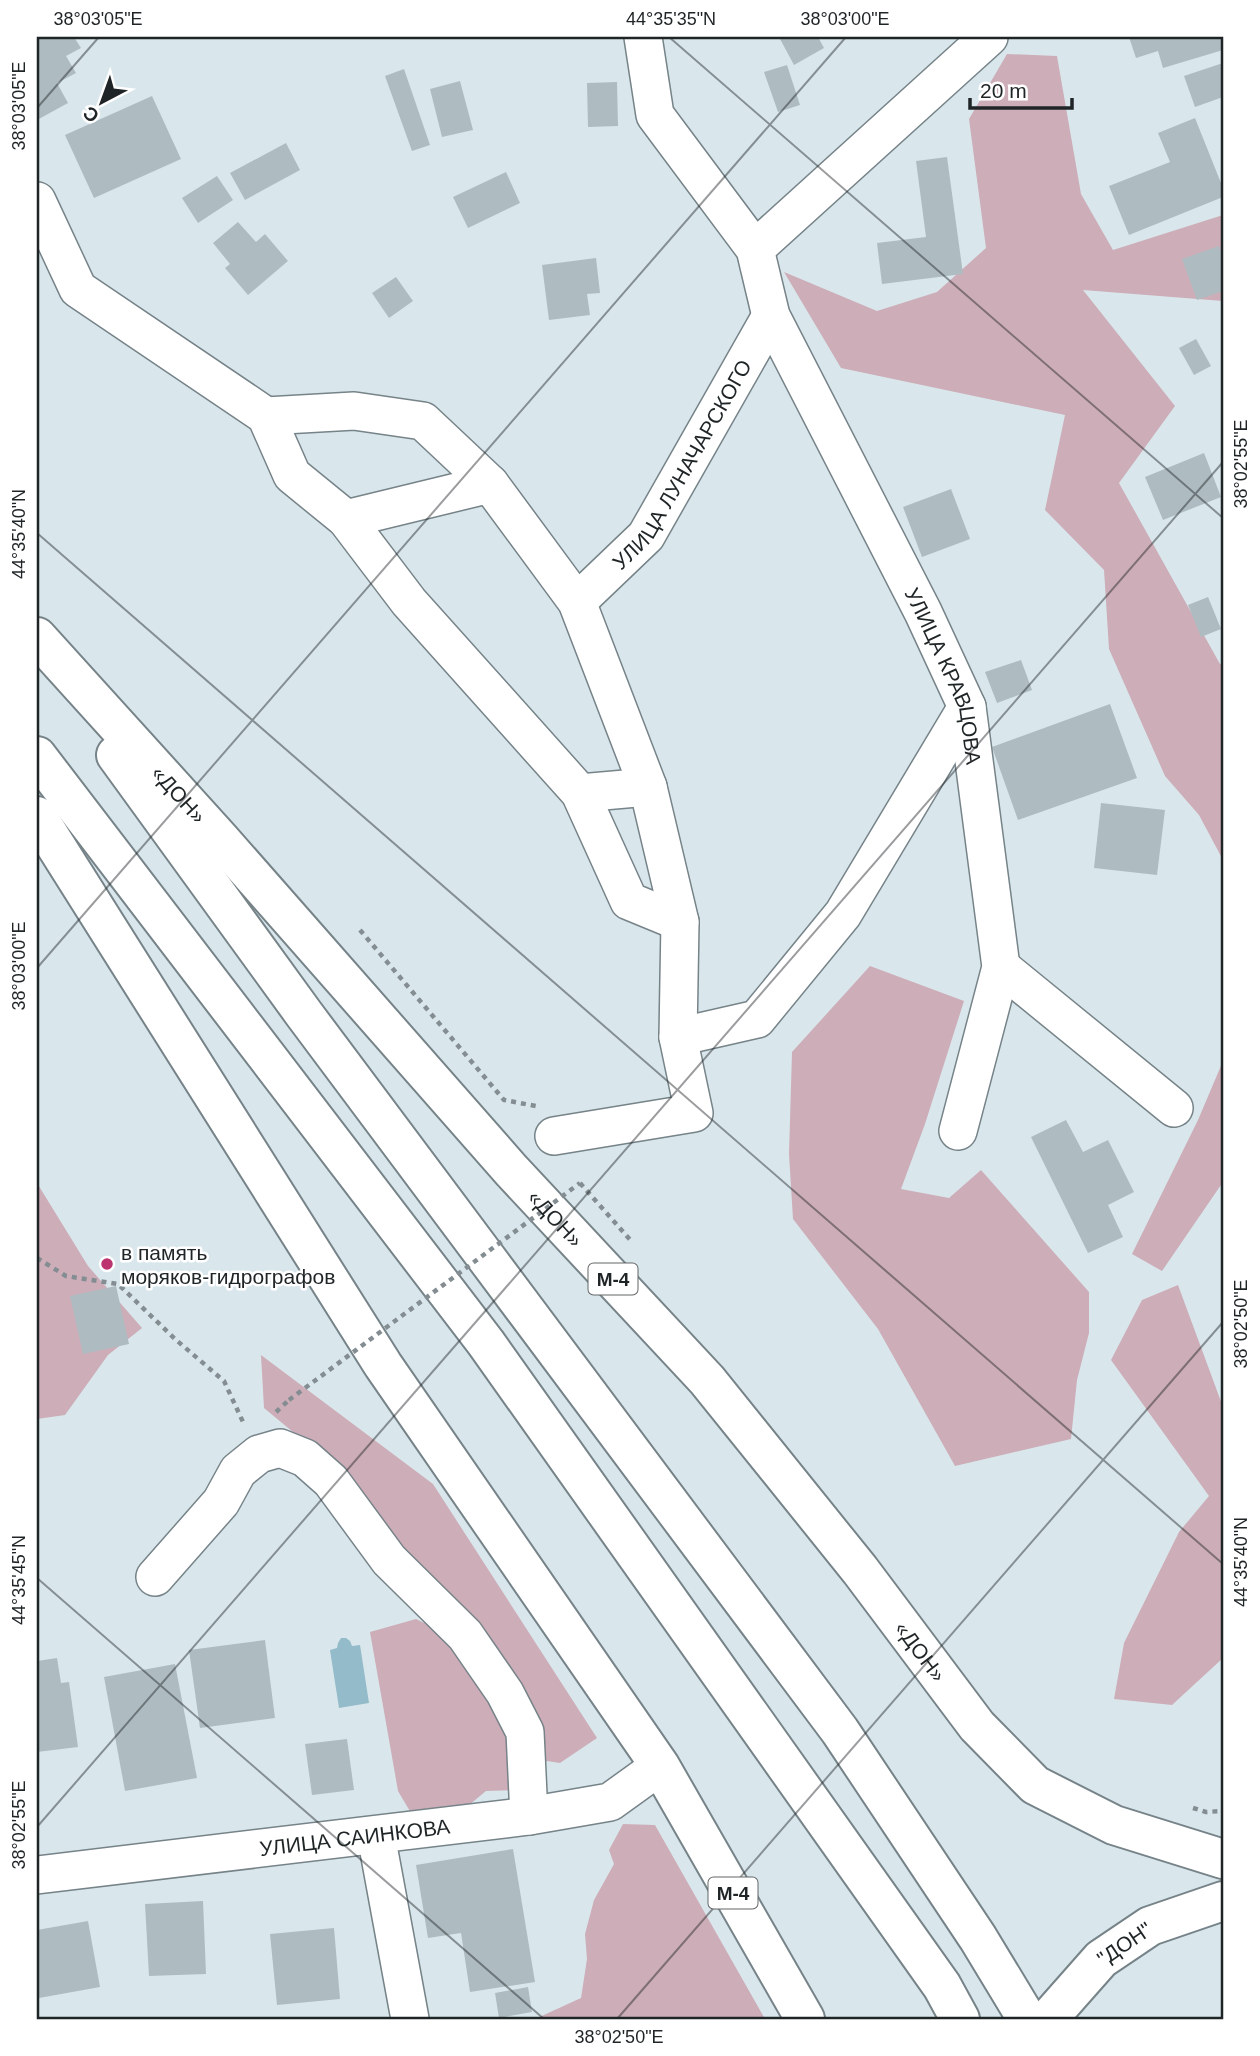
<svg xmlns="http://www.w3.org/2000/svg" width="1260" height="2056" font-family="Arial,sans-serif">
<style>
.green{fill:#cdadb7}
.water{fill:#94bbc9}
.building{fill:#aebcc1}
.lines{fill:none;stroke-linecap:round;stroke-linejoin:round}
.minor-casing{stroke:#768388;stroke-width:40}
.highway-casing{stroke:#768388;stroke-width:42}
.path{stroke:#848d92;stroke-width:4.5;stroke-dasharray:5 5;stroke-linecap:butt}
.minor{stroke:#fff;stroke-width:37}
.highway{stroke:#fff;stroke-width:38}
.path-bridge{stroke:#848d92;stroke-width:4.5;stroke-dasharray:5 5;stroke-linecap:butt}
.ticks{fill:none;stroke:#1f2426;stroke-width:2;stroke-opacity:0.45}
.poi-dot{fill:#bc3370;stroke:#fff;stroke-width:2.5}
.labels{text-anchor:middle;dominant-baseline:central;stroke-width:5;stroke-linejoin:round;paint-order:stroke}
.shield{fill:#fff;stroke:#626667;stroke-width:2}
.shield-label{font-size:19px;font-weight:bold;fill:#1f2426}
.street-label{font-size:21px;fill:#1f2426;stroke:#fff}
.poi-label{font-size:21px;fill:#1f2426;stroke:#fff;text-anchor:start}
.neatline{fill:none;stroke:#1f2426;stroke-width:2.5}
.ticks-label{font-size:18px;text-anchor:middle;fill:#1f2426}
</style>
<rect width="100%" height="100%" fill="#d9e7ed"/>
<g class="green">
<path d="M1007,54L1057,56L1081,194L1113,250L1223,215V301L1083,290L1175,406L1119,483L1220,664L1223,663V860L1199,815L1165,776L1109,649L1104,570L1045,510L1065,415L841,368L784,272L877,311L937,292L986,248L969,119Z"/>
<path d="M870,966L964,1001L925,1124L901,1189L949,1198L981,1170L1089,1292V1333L1077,1380L1071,1439L955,1466L878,1329L793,1219L789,1154L792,1052Z"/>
<path d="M1223,1061V1182L1162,1271L1132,1254L1198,1120Z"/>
<path d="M37,1183L88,1266L142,1328L108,1355L65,1415L37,1419Z"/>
<path d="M1178,1285L1223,1407V1658L1172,1705L1114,1699L1124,1643L1179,1532L1209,1496L1111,1360L1142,1300Z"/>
<path d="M261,1355L433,1484L597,1738L560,1763L547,1761L515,1790L486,1791L463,1810L411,1813L398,1791L370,1632L416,1619L443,1632L397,1549L340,1471L264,1408Z"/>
<path d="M623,1824L655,1825L765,2019H535L581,1998L587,1959L585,1934L594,1900L614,1864L609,1850Z"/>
</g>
<path class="water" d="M341,1638H346L350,1641L352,1646L360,1645L369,1703L339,1708L330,1650L337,1648L338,1643Z"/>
<g class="building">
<path d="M37,37H74L81,48L66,56L76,73L57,83L68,103L37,120Z"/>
<path d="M779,37H818L824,48L794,65Z"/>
<path d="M1129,37H1223V50L1163,68L1158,51L1136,58Z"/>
<path d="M1223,63V97L1195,107L1184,76Z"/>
<path d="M787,65L800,105L778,112L764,72Z"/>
<path d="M404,69L430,145L412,151L385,76Z"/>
<path d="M460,81L473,130L442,137L430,89Z"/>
<path d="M617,82L618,126L588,127L587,83Z"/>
<path d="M152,96L181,159L94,198L65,135Z"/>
<path d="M1195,118L1223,188V197L1129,235L1109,186L1170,162L1158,133Z"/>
<path d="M286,143L300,170L245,200L230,173Z"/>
<path d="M947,157L963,274L882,284L877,243L926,237L916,161Z"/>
<path d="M506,172L520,203L468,228L453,197Z"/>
<path d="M217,176L233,200L198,223L182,198Z"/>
<path d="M238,222L256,242L265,234L288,261L248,295L225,268L230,264L213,243Z"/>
<path d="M1219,246L1223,258V291L1197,300L1182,259Z"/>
<path d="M596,258L600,293L587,294L590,315L549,320L542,265Z"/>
<path d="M396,277L413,301L389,318L372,293Z"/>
<path d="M1196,339L1211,366L1194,375L1179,348Z"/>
<path d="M1204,453L1221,497L1163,520L1145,477Z"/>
<path d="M951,489L970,539L922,557L903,507Z"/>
<path d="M1208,597L1221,629L1201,637L1188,605Z"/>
<path d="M1021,660L1032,690L997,703L985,672Z"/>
<path d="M1110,704L1137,778L1018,820L992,747Z"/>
<path d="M1101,803L1165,810L1157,875L1094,868Z"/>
<path d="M1066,1120L1083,1152L1108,1140L1134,1192L1108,1205L1123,1237L1088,1253L1031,1137Z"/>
<path d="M116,1286L129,1344L83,1354L70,1296Z"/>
<path d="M265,1640L275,1718L200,1728L189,1650Z"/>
<path d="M57,1658L61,1683L69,1682L78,1747L37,1752V1661Z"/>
<path d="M175,1664L197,1778L125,1791L104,1677Z"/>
<path d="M347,1739L354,1790L312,1795L305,1744Z"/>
<path d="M513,1849L535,1982L470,1992L461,1933L428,1938L416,1865Z"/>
<path d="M203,1901L206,1974L149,1976L145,1904Z"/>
<path d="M88,1921L100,1987L39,1998L37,1987V1930Z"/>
<path d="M334,1928L340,1999L277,2005L270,1934Z"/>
<path d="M528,1987L532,2012L499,2018L495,1993Z"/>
</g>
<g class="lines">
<g class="minor-casing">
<g id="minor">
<path id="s1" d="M643,37L655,115L755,249L771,316L923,612L967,707L1001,967L958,1131"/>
<path d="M37,201L78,289L266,416L292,475L346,519L409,602L580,793L629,901L680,922"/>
<path d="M755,249L989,37"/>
<path d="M266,416L354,411L423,421L490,484"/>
<path d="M346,519L490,484L577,602L648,787L680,922L678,1037L694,1113L554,1136"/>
<path id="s2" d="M577,602L646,536L771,316"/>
<path d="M580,793L648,787"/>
<path d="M1001,967L1174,1108"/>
<path d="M678,1037L757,1019L843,914L967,707"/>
<path d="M155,1577L221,1502L238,1471L259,1454L280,1448L305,1458L331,1481L389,1560L465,1635L505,1693L525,1732L529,1816"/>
<path d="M376,1835L410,2019"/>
<path id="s3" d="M37,1875L529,1816L610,1802L660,1766"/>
</g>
</g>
<g class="highway-casing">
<g id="highway">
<path id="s4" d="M37,637L220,839L511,1170L707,1380L860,1570L977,1726L1035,1785L1114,1825L1223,1859"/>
<path d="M116,755L304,1014L840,1731L978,1938L1027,2019"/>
<path d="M37,756L486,1343L942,1986L960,2019"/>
<path d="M37,816L383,1365L660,1766L805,2019"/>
<path id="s5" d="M1048,2019L1101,1959L1150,1926L1223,1901"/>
</g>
</g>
<g class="path">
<path d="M360,930L504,1100L536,1106"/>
<path d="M580,1183L633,1243"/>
<path d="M37,1258L66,1276L118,1284L175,1339L224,1381L243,1422"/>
<path d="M276,1412L289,1400"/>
<path d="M1193,1808L1206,1812L1223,1811"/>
</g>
<use href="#minor" class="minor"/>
<use href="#highway" class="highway"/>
<path class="path-bridge" d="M289,1400L580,1183"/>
</g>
<path class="ticks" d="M669,37L1223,518M37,108L99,37M37,533L1223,1564M37,968L846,37M37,1578L544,2019M37,1827L1223,462M617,2019L1223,1322"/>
<circle class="poi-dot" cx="107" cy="1264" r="7"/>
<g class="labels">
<g class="shield">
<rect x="588.5" y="1263.5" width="49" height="31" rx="5"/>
<rect x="708.5" y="1877.5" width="49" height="31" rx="5"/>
</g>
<g class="shield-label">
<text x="613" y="1279">М-4</text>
<text x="733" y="1893">М-4</text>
</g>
<g class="street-label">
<text stroke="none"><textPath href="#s2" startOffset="175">УЛИЦА ЛУНАЧАРСКОГО</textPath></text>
<text stroke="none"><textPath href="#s1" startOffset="716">УЛИЦА КРАВЦОВА</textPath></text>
<text stroke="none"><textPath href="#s4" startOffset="212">«ДОН»</textPath></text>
<text stroke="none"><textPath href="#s4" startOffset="779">«ДОН»</textPath></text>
<text stroke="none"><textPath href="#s4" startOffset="1346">«ДОН»</textPath></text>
<text stroke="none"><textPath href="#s3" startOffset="320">УЛИЦА САИНКОВА</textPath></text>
<text stroke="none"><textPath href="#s5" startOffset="108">"ДОН"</textPath></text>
</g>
<g class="poi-label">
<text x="121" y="1252">в память<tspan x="121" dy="24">моряков-гидрографов</tspan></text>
</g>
</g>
<rect width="1260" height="2056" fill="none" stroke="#ffffff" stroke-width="77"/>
<g transform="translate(102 102) rotate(221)" stroke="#ffffff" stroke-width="5" paint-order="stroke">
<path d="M0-5L12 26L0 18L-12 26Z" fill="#1f2426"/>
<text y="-10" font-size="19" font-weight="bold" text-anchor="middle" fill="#1f2426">С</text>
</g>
<path d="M970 98v10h102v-10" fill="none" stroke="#1f2426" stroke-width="3.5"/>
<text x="980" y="98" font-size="21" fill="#1f2426" stroke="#ffffff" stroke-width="5" paint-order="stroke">20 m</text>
<rect x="38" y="38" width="1184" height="1980" class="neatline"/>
<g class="ticks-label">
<text x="98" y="25">38°03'05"E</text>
<text x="671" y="25">44°35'35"N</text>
<text x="845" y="25">38°03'00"E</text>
<text transform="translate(19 106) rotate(-90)" y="6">38°03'05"E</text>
<text transform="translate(1241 464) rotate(-90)" y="6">38°02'55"E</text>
<text transform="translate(19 534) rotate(-90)" y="6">44°35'40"N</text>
<text transform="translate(19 966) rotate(-90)" y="6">38°03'00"E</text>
<text transform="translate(1241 1324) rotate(-90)" y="6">38°02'50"E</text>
<text transform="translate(1241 1562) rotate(-90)" y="6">44°35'40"N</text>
<text transform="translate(19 1580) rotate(-90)" y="6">44°35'45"N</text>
<text transform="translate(19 1825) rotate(-90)" y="6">38°02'55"E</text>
<text x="619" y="2043">38°02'50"E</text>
</g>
</svg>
